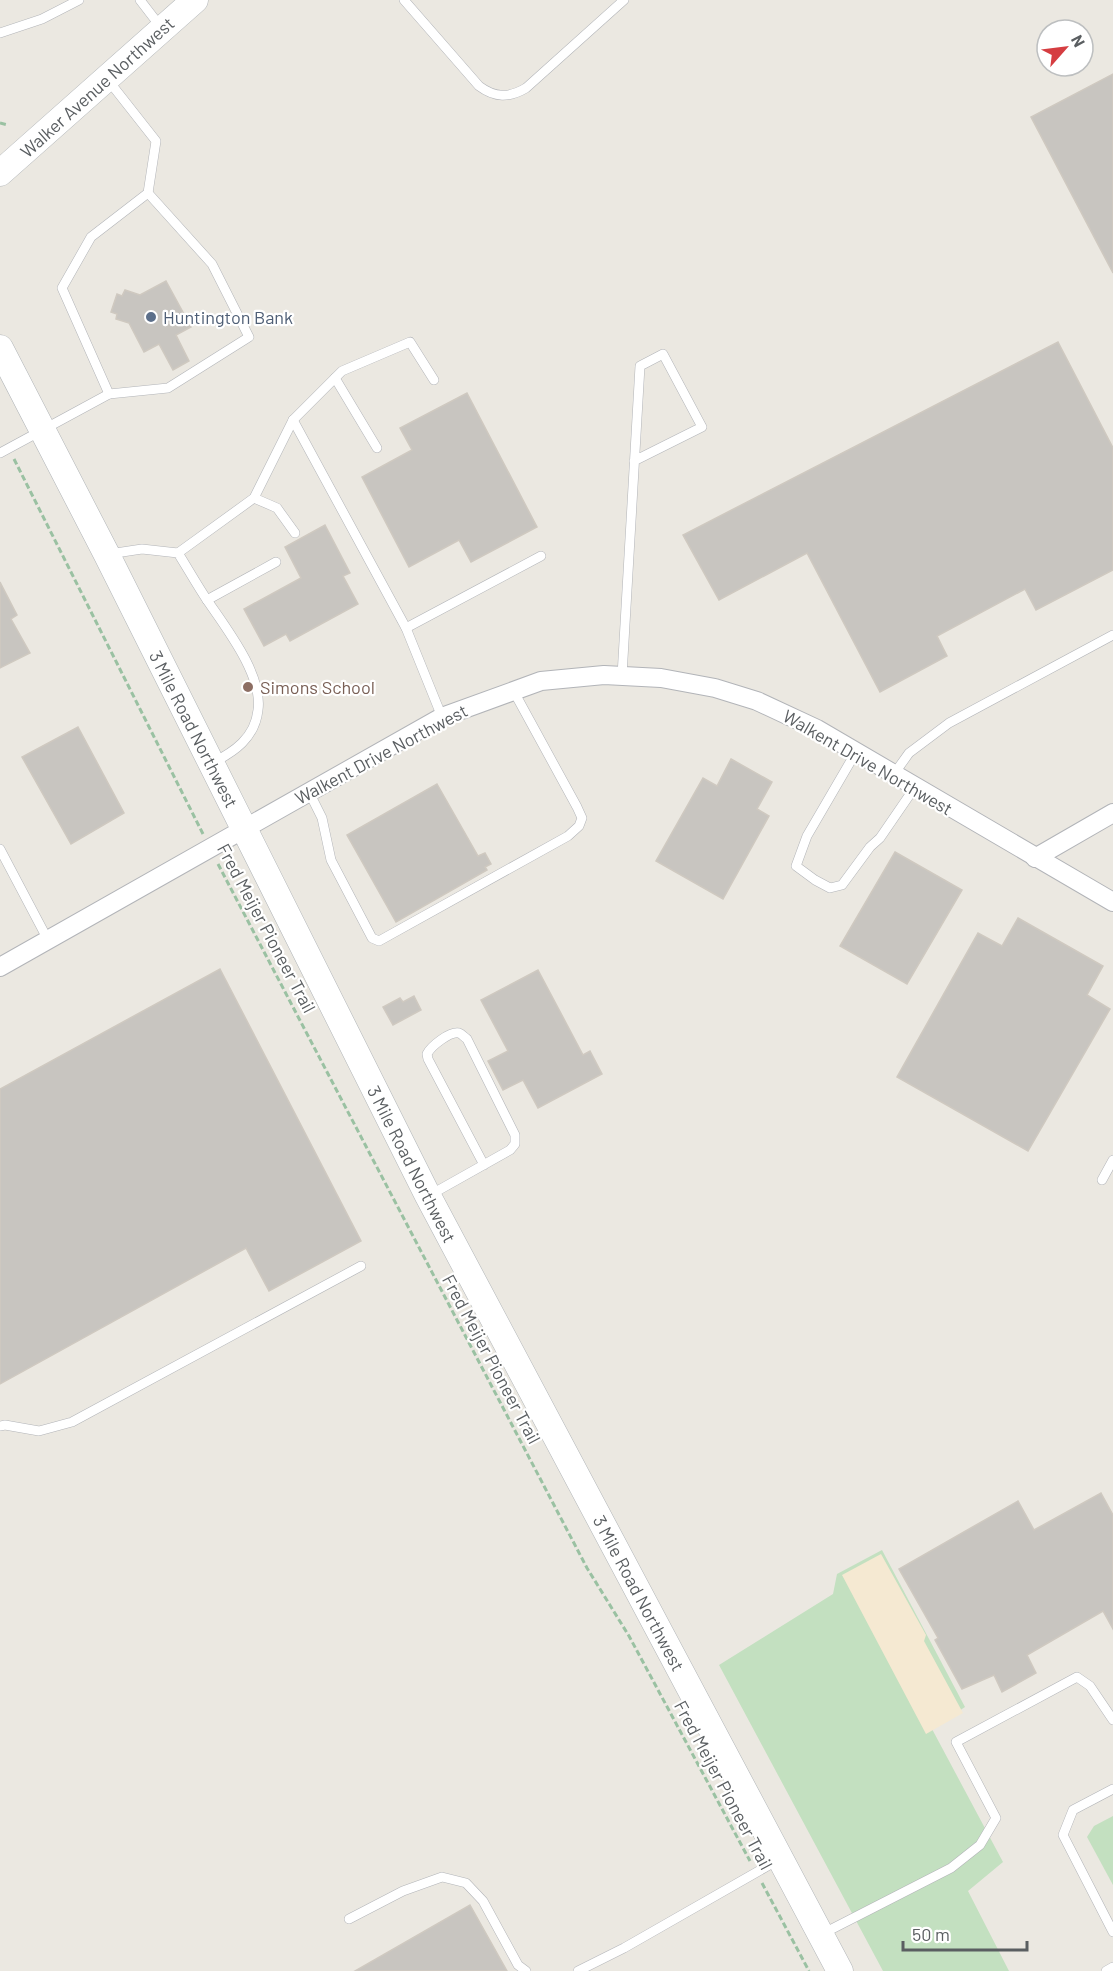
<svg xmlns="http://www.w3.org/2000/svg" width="1113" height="1971" font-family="Barlow,sans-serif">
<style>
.green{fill:#c3e0c0}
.sand{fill:#f5e9d2}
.building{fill:#c8c5c0;stroke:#cfc9c0;stroke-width:1.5}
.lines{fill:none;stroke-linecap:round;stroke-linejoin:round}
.service-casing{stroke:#b2b4b8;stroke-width:10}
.minor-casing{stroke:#b2b4b8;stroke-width:20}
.secondary-casing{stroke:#b1b5b8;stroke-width:27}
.path{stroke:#9ac1a2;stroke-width:3;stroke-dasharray:6 3;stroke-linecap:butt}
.service{stroke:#fff;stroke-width:9}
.minor{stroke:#fff;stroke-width:18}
.secondary{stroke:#fff;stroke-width:26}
.service-dot{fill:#5c6f8a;stroke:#fff;stroke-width:2}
.education-dot{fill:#8d6e63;stroke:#fff;stroke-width:2}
.labels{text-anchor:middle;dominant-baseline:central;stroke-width:4.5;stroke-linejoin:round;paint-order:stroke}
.street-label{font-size:18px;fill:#5a5e61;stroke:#fff}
.service-label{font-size:18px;fill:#4e5e75;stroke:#fff;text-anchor:start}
.education-label{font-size:18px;fill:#785e54;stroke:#fff;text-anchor:start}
</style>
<rect width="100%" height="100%" fill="#ebe8e1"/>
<g class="green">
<path d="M882,1550L965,1707L932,1729L1003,1862L968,1891L1009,1971H883L719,1665L833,1594L837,1574Z"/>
<path d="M1113,1816V1885L1087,1837L1094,1826Z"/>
</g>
<path class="sand" d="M881,1554L926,1635L924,1641L963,1713L926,1734L842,1575Z"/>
<g class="building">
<path d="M1113,74V273L1031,117Z"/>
<path d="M166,281L191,327L176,335L189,361L173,370L159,344L144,352L129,323L116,319L117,314L111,312L117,294L122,296L125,290L140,295Z"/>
<path d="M1058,342L1113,448V570L1036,610L1025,589L937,636L947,656L880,692L807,553L719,600L683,535Z"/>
<path d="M467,393L537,527L471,562L459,540L409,567L362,477L412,450L400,428Z"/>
<path d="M325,525L350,573L343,576L358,604L290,641L286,634L264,646L244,609L301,578L285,547Z"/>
<path d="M0,582L17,615L11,619L30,653L0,668Z"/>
<path d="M78,727L124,813L71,844L22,757Z"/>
<path d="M731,759L772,782L757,809L769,816L723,899L656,861L703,778L717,786Z"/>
<path d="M437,784L478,856L485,853L491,864L485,867L487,870L396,922L347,835Z"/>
<path d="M895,852L962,890L907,984L840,946Z"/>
<path d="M1018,918L1103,966L1087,995L1110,1009L1028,1151L897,1077L978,933L1002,946Z"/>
<path d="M220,969L361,1241L269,1291L246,1248L0,1384V1089Z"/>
<path d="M538,970L583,1055L590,1051L602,1074L538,1108L523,1080L503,1090L488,1061L508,1051L481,1000Z"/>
<path d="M414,996L421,1010L393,1025L383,1007L400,998L403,1002Z"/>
<path d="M1101,1493L1113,1515V1629L1103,1611L1027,1655L1036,1673L1002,1692L994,1675L962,1689L935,1640L938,1638L899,1569L1018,1501L1034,1530Z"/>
<path d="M470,1905L507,1971H355Z"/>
</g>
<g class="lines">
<g class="service-casing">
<g id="service">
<path d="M140,0L160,26"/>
<path d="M404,0L479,86C495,98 509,98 526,88L624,0"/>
<path d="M0,33L42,19L79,0"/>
<path d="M335,378L377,448"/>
<path d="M109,394L168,388L249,337L212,264L148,193"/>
<path d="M293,420L406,628L442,717"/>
<path d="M0,453L109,394L62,288L91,237L148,193L156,141L108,80"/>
<path d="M254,498L277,508L295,533"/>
<path d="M178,553L254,498L293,420L342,371L410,342L434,380"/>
<path d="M109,554L142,549L178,553C188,569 197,585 207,600C226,628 263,675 258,710C255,738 234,752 212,763"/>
<path d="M207,600L276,562"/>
<path d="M406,628L541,556"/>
<path d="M622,676L640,366L663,354L702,427L634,461"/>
<path d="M856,752L807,836L796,866L815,880L830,888L842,885L870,847L880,838L915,787"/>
<path d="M894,774L909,753L949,723L1113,635"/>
<path d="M309,792L322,818L331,860L372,938L379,941L568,836L579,826L582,818L577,807L513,690"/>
<path d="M0,849L48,940"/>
<path d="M1102,1180L1113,1160"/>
<path d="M430,1195L510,1150L515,1144V1135L467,1039C464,1037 462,1034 459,1033C450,1031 431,1046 427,1054L428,1059L484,1165"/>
<path d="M0,1426L5,1425L39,1431L72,1422L361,1266"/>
<path d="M1113,1789L1073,1810L1063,1835L1113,1932"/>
<path d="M349,1919L403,1891L442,1877L466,1883L483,1901L518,1965L526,1971"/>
<path d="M822,1934L951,1868L980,1845L996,1818L956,1742L1077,1677L1090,1686L1113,1720"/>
<path d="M578,1971L624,1948L778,1860"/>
<path d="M1106,1971L1113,1967"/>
</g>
</g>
<g class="minor-casing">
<g id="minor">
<path d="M1035,858L1113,813"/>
<path d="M0,967L442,717L541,681L604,675L661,678L715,688L757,701L817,729L1113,902"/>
</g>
</g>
<g class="secondary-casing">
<g id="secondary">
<path d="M0,173L195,0"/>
<path d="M0,348L107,555L428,1196L840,1971"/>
</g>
</g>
<g class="path">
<path d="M0,123L8,125"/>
<path d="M14,459L203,834"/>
<path d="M218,864L587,1568L629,1636L750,1861"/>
<path d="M762,1883L809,1971"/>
</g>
<use href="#service" class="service"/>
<use href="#minor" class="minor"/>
<use href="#secondary" class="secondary"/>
</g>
<circle class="service-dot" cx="151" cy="317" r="6"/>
<circle class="education-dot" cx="248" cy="687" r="6"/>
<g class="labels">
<g class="street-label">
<text transform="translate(97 87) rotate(-42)">Walker Avenue Northwest</text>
<text transform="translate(194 729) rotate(63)">3 Mile Road Northwest</text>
<text transform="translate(381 754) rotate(-28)">Walkent Drive Northwest</text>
<text transform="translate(868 762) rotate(30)">Walkent Drive Northwest</text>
<text transform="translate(267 928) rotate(62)">Fred Meijer Pioneer Trail</text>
<text transform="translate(412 1164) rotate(63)">3 Mile Road Northwest</text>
<text transform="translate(492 1359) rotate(62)">Fred Meijer Pioneer Trail</text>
<text transform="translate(639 1593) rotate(62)">3 Mile Road Northwest</text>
<text transform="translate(724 1785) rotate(62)">Fred Meijer Pioneer Trail</text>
</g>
<g class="service-label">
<text x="163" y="317">Huntington Bank</text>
</g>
<g class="education-label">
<text x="260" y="687">Simons School</text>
</g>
</g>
<g transform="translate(1065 48) rotate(62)"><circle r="28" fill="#ffffff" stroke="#bdbfc0" stroke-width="1.5"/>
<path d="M0-4.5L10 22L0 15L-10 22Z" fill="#d53d41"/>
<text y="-9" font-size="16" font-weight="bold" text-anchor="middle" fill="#5a5e61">N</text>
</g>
<path d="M903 1941v9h124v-9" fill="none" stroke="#5a5e61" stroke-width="3"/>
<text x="912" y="1941" font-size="18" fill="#5a5e61" stroke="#ffffff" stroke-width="4.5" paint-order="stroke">50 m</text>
</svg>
